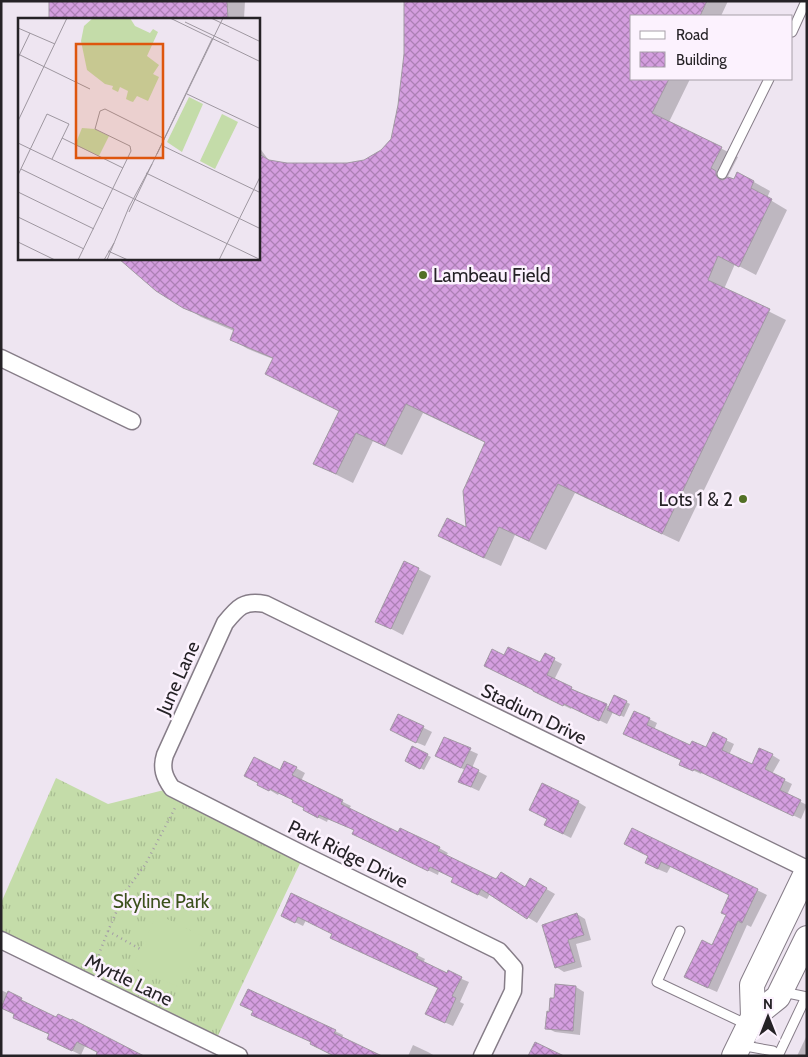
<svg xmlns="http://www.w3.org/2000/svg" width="808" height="1057" font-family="Cabin,sans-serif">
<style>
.grass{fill:url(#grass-tufts)}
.pitch{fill:#c4dca9}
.shadow{fill:#0003}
.building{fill:url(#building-cross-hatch);stroke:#a299a4}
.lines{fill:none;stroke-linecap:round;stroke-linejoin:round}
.lane-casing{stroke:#867d88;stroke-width:11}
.street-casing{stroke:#867d88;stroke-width:19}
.secondary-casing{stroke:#867d88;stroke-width:26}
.path{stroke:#a49da6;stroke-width:2.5;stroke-dasharray:1 4;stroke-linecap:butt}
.lane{stroke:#fff;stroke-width:9}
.street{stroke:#fff;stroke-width:16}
.secondary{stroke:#fff;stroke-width:24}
.poi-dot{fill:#527026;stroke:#fcf2fe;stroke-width:2}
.labels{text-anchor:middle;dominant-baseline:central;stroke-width:5;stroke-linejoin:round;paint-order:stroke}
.poi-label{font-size:19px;fill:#252226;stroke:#fcf2fe;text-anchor:start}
.street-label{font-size:19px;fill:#252226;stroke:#fcf2fe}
.park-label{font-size:19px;fill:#3c511c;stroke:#fcf2fe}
.inset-road{fill:none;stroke:#9e97a0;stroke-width:1}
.view{fill:#de560d;fill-opacity:0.15;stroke:#de560d;stroke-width:2.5}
.inset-edge{fill:none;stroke:#252226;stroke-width:2.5}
</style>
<defs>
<pattern id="grass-tufts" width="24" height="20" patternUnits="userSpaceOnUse" patternTransform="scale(1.25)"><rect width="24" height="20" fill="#c4dca9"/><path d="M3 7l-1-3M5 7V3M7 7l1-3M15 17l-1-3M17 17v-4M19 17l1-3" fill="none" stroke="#a8bc91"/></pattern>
<pattern id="building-cross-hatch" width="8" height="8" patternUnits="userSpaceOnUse" patternTransform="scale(1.25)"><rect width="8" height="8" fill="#d49edf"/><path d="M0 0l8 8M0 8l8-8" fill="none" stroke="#ac80b5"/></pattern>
</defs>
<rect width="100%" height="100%" fill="#eee5f1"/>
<path class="grass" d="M56,778L108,804L172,788L304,855L214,1044L1,940V903Z"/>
<path class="pitch" d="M157,914L204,937L179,987L132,967Z"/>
<g class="shadow">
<path d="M50,1H245L244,19H50Z"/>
<path d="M405,1H728L721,16H632V79H690L669,122L738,157L727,178L734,181L738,174L754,182L770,191L767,198L787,210L756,275L735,264L724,289L786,320L679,542L575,493L546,550L515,535L501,566L456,545L440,535L467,529L486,443L423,413L402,455L373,441L353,483L331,472L315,463L340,411L266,374L273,359L248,349L231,339L234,331L201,317L157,290L121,259H259V147L270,162L287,164H347L365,161L382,151L392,139L399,105L405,54Z"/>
<path d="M418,569L431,576L403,635L376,621Z"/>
<path d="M545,655L562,664L554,680L610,707L615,696L630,704L624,717L613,712L607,724L572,707L571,709L493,670L505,657L541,664Z"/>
<path d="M635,712L657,723L654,730L691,746L706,749L713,734L734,744L729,755L752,766L772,755L780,760L772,774L792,784L787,795L807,805L801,819L702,772L701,774L688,768L682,761L632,738Z"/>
<path d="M398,715L432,732L425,746L399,735Z"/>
<path d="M445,739L478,754L472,768L487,776L479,791L468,786L465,770L445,760Z"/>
<path d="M427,755L431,757L424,770L410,763Z"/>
<path d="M296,768L305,773L301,781L351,806L349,809L399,833L439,848L448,853L446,856L497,881L525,888L531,880L555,894L537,923L490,894L487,899L461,886L454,878L439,871L438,875L362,839L355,830L328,819L327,822L313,815L294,800L279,793L278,795L246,776Z"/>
<path d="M578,802L586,807L571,838L553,829L548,819Z"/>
<path d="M632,829L767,895L751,927L747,925L717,992L694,982L727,915L731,895L671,866L667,873L655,868Z"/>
<path d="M292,894L417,955L425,959L423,963L469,982L460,1002L464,1004L453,1026L435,1018L439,988L306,920L303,926L291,920Z"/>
<path d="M577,914L585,919L591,940L576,944L582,967L564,972L556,967Z"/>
<path d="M576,987L584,992L580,1035L555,1032L547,1028L555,999Z"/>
<path d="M1,990L30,1004L29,1005L99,1052L85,1046L81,1055L56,1043L50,1035L22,1022L15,1014L1,1008Z"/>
<path d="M261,1019L335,1031L343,1035L342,1038L312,1042Z"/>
<path d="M807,1035V1056H797Z"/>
<path d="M413,1045L428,1052L435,1056H408Z"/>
</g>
<g class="building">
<path d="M49,1H227L228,19H49Z"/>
<path d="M404,1H707L700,16H632V79H669L652,113L722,147L711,168L716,171V175L719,179L723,180L728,177L734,179L737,172L754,181L751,188L772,199L739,267L718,256L708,280L770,309L662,534L558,484L529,541L499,527L484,558L438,536L447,518L466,527L463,491L485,442L406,404L385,446L356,433L336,474L313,464L339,411L265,374L273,358L230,340L234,329L183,308L156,291L119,259H259V154L269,160L287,163H347L364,160L381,150L391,139L398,105L404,54Z"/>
<path d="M404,561L419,568L391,629L375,622Z"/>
<path d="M508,647L540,662L545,653L555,658L547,675L572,687L571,689L607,704L599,721L564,704L563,706L533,691V690L484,666L492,649L504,655Z"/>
<path d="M614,695L627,701L620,716L607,710Z"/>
<path d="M634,711L650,718L647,725L690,745L692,741L706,747L713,732L727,739L722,750L752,764L759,748L773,754L765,769L785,779L780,790L801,800L793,816L694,769L693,771L679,765L681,760L623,734Z"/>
<path d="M398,714L424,726L416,743L390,730Z"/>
<path d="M444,737L471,748L461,768L435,756Z"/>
<path d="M412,746L428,754L420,769L405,761Z"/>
<path d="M254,757L280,770L284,761L297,767L292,775L343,800L341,804L398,832L400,828L440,847L438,851L496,879L501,872L525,887L530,878L547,888L527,919L481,889L478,895L451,882L453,878L430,867L428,871L379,847L352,834L354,830L319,815L318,818L303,810L304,808L292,802L293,800L270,789L269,791L257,785L258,783L244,776Z"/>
<path d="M467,764L479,770L471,787L458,782Z"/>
<path d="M542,783L579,801L563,834L544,825L547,819L529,810Z"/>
<path d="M632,828L758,889L742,923L738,921L708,988L684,977L702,940L712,945L726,915L721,913L729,895L661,862L658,869L645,863L648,856L624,844Z"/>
<path d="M291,893L418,954L416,958L447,973L448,970L462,977L452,996L456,998L445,1023L425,1014L438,988L330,938L332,934L298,917L295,923L281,916Z"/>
<path d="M577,913L584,935L568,940L575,962L555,968L542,925Z"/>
<path d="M555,984L576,986L573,1031L545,1029L547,1011L549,1012L550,998H554Z"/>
<path d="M248,989L336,1030L334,1033L382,1056H334L310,1044L311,1042L251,1015L253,1011L240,1005Z"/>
<path d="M8,991L22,998L21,1000L56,1017L58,1014L71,1020L72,1019L144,1056H96L97,1052L77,1042L72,1051L47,1039L49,1034L13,1018L14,1014L1,1008Z"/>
<path d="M535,1042L564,1056H528Z"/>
</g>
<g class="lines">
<g class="lane-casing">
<g id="lane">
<path d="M792,32L806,1"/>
<path d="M722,174L769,79"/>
<path d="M680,931L657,982L748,1025"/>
<path d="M783,992L807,997"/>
<path d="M740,1045L773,1051L778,1056"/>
<path d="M778,1056L806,997"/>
</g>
</g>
<g class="street-casing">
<g id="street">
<path d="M1,358L132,421"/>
<path d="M1,940L239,1056"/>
<path d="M482,1056L513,991L514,968L499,951L304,855L172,788C164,777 161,768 165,755L225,623C238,607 244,600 265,604L807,869"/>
</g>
</g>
<g class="secondary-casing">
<g id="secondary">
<path d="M753,1017L778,997L807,938"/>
<path d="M734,1056L753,1017L752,985L807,871"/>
</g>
</g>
<g class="path">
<path d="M108,931L140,949"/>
<path d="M93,969L108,931L125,892L145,865L175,808"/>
</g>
<use href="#lane" class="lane"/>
<use href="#street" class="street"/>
<use href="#secondary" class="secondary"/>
</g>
<g class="poi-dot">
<circle cx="423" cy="275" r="5"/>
<circle cx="743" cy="499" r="5"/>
</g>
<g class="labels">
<g class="poi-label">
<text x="433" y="275">Lambeau Field</text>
<text x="733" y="499" text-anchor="end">Lots 1 &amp; 2</text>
</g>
<g class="street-label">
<text transform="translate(178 678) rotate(-66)">June Lane</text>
<text transform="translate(534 714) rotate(26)">Stadium Drive</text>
<text transform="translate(348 854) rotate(26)">Park Ridge Drive</text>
<text transform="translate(129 980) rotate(26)">Myrtle Lane</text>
</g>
<g class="park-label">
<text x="161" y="901">Skyline Park</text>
</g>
</g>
<g transform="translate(18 18)">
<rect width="242" height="242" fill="#eee5f1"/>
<path d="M64,110L77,111L91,118L81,138L57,127Z" fill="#c4dca9"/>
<path d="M75,0H112L117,8L132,15L135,11L140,14L129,38L141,47L135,56L141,59L130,83L119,78L115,84L112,83L108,81L110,73L102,69L100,74L94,71L95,68L87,66L69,52L63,23L66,8ZM171,79L185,86L164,134L149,124ZM204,96L220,104L197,151L182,143Z" fill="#c4dca9"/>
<path class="inset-road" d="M152,0L243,44M193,0L243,24M167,4L211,25M0,10L37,26M0,36L72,71M0,40L12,15M169,76L243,111M0,103L49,0M44,120L105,150M0,125L243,242M145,128L243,175M139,136L205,0M3,151L85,191M128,155L243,211M0,157L29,96L51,106L34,141M0,174L76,211M111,194L194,21M0,199L66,231M0,224L37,242M90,233L110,242M60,242L113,133L112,128L77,111L82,93L87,91L145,120M86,242L96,225M89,242L111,189L134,146M201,242L243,157"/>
<path class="view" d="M58,26H145V140H58Z"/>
<rect width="242" height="242" class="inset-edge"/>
</g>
<rect width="808" height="1057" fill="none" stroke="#252226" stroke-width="5"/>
<rect x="630" y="15" width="162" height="65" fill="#fcf2fe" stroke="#a69fa8"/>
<rect x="640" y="31" width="25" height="8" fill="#ffffff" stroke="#a69fa8"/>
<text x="676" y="40" font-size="15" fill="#252226">Road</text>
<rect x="640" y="52" width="25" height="15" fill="url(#building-cross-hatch)" stroke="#a69fa8"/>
<text x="676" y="65" font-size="15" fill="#252226">Building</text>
<g transform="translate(768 1017)" stroke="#fcf2fe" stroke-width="4" paint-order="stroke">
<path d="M0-4L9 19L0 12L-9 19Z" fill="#252226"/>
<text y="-8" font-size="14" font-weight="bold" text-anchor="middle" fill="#252226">N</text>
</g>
</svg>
